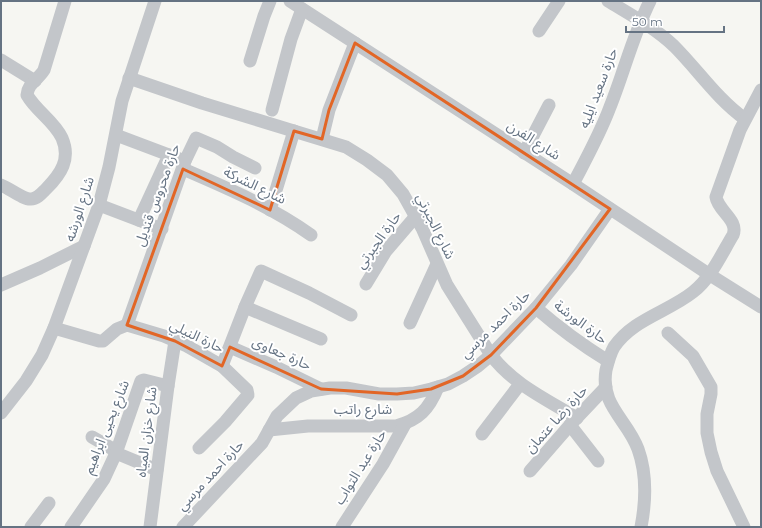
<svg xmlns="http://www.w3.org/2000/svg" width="762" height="528" font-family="Montserrat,'Noto Sans Arabic',sans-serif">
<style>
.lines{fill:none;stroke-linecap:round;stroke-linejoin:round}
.minor{stroke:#c3c6ca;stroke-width:13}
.marked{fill:none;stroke:#e26626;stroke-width:3;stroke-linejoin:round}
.labels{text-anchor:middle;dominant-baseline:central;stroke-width:4;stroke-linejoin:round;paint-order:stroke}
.street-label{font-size:14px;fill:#657383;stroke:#fff}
</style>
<rect width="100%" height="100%" fill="#f6f6f2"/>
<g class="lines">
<g class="minor">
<path d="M290,1L573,184L710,275L761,307"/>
<path d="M608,1C631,15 655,28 674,46C698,70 717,99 745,119"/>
<path d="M539,31L559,1"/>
<path d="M1,60L35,81"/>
<path d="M250,61L264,16L270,1"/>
<path d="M129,78L202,103L346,147L367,160L387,175L403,194L422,228L447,285L491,355C513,384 546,399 577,418"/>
<path d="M272,110L291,39L302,9"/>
<path d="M116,135L185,161"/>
<path d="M322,139L329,110L355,43"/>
<path d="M524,153L549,105"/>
<path d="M183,169C227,188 272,207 311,235"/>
<path d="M573,184C586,159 600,134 610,107C624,72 633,35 650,1"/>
<path d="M1,185C9,188 24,200 31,199C37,199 42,193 46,189C61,174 71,159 62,138C54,121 36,111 27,95C28,83 38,80 44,70L65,1"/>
<path d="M99,205L162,229"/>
<path d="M270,210L294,131"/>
<path d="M139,220L169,155"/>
<path d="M366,284L386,251L416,216"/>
<path d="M1,285L40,268L84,246"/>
<path d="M245,307L321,339"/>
<path d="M536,308C559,328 582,345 608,361"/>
<path d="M410,323L437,264"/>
<path d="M127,325L185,161L196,138L217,147L233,157L255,168"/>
<path d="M54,328L99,341H103L117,329L127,325L164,336L187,346L222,366L247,390L248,395L225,422L199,448"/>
<path d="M668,333L693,356L711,387V394L707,414V433L711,452L717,471L744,527"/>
<path d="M230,347L276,367L321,389"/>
<path d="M222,366L245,307L261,271L309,293L351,315"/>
<path d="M1,413L26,381L42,355L54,328L99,205L109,167L122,101L155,1"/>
<path d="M570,425L598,461"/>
<path d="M269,430L308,426H396C419,420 429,409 438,387"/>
<path d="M482,434L520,384"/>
<path d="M92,437L111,448L116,453L157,470"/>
<path d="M530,471L570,425L606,387"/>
<path d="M31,527L49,503"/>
<path d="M71,527L104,479L116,453L141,381L144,380L168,386"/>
<path d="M150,527L168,386L175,341"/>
<path d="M183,527L262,443L277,416L296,398L311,391L330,388H346L379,394H397L414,393L431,389L448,384L463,376L478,366L491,355L536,308L571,265L610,209"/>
<path d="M342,527L383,464L405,424"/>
<path d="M641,527C646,501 647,474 638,449C627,419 600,406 606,370C608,362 610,354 614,347C633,319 668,312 693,292C711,278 721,255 733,235C739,220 718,211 716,197L740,130L761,90"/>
</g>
</g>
<path class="marked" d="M355,43L610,209L536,308L491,355L463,376L431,389L397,394L321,389L230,347L222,366L175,341L127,325L183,169L270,210L294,131L322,139L329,110Z"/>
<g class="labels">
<g class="street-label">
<text transform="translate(598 88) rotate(-69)">حارة سعيد ايليه</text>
<text transform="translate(534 140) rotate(33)">شارع الفرن</text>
<text transform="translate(255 185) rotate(26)">شارع الشركة</text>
<text transform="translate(157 195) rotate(-70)">حارة محروس قنديل</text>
<text transform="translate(79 209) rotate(-72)">شارع الورشه</text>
<text transform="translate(436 226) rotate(64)">شارع الجبرتي</text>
<text transform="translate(378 240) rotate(-54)">حارة الجبرتي</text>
<text transform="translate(581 322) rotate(37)">حارة الورشة</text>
<text transform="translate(495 324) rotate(-44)">حارة احمد مرسي</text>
<text transform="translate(197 336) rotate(26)">حارة النيلي</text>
<text transform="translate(282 353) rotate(24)">حارة جعاوى</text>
<text x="363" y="409">شارع راتب</text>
<text transform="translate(556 419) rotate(-48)">حارة رضا عتمان</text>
<text transform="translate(106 427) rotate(-68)">شارع يحيى ابراهيم</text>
<text transform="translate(146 432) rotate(-83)">شارع خزان المياه</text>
<text transform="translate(360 467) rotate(-58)">حارة عبد التواب</text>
<text transform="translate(210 475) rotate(-47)">حارة احمد مرسي</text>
</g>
</g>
<rect width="762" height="528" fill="none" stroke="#657383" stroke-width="4"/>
<path d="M626 26v6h98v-6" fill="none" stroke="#657383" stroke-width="2"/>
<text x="632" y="26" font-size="12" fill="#657383" stroke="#ffffff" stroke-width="3" paint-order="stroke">50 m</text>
</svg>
